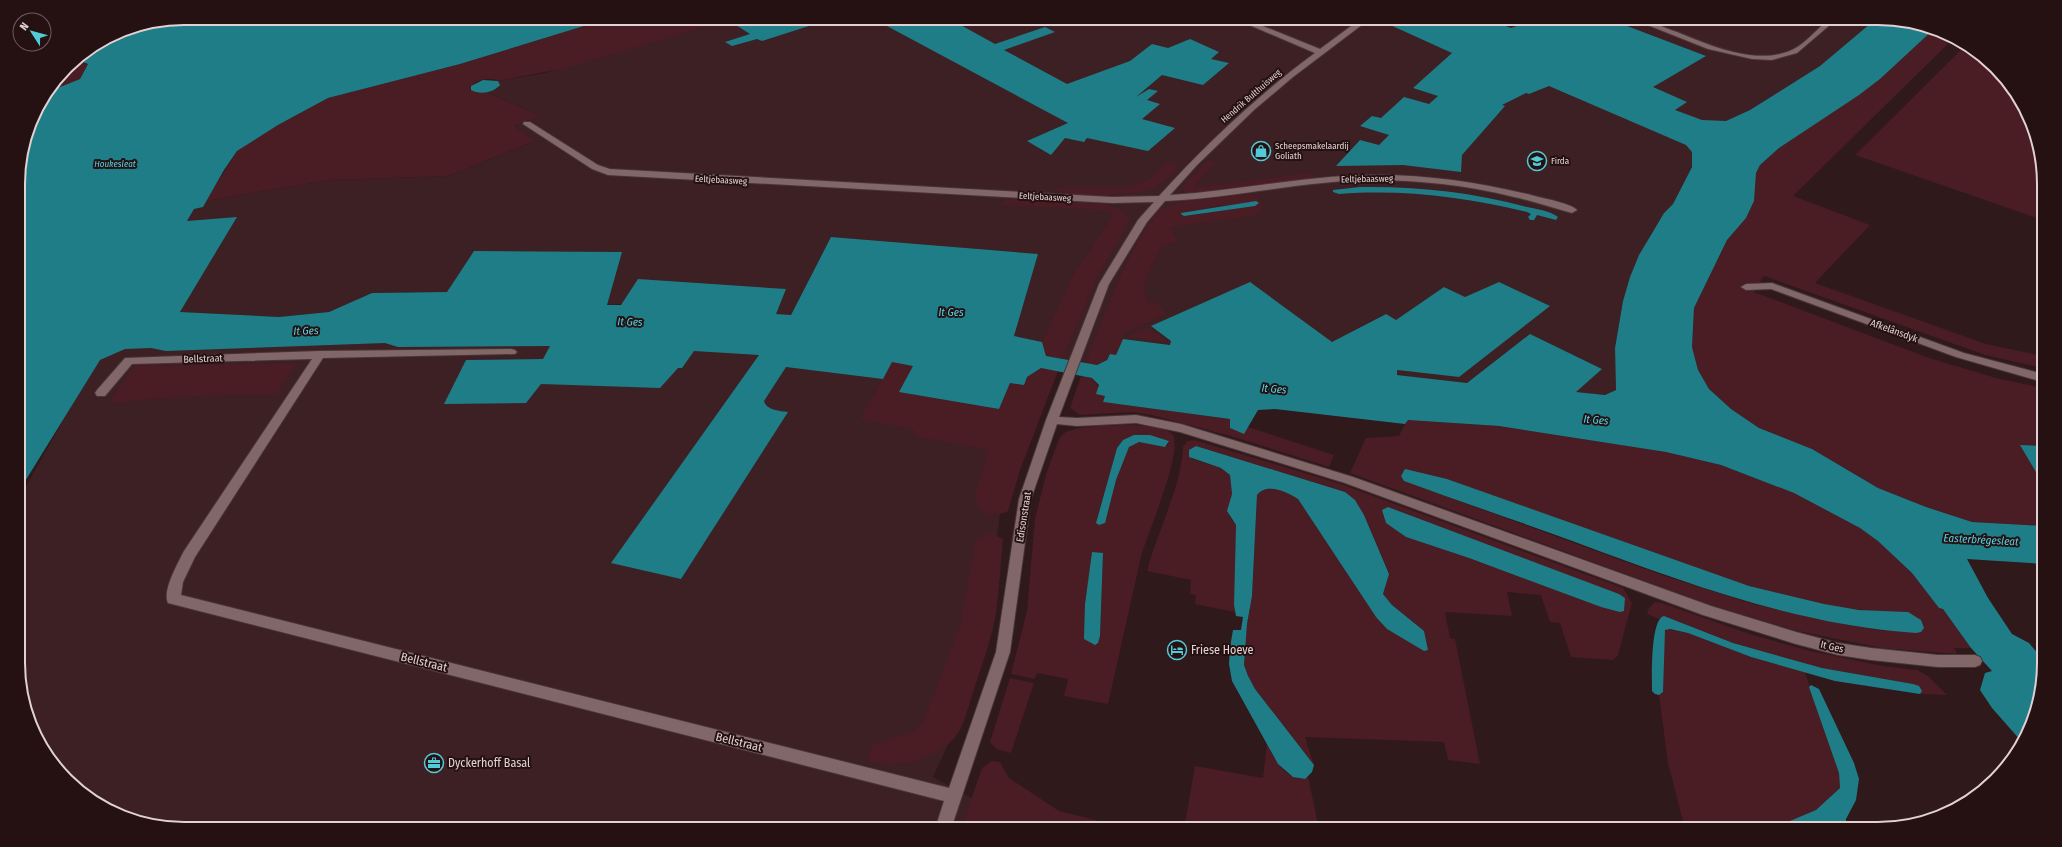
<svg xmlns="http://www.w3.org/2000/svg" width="2062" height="847" font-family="'Fira Sans Condensed',sans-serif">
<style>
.built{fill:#3c2024}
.green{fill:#4a1c23;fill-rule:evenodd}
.water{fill:#1f7d87}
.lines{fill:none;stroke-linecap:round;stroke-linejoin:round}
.street-casing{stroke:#473537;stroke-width:2}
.street{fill:#826769;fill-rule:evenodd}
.labels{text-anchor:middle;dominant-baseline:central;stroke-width:4;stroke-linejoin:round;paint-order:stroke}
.far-street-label{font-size:9px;fill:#e1d1d2;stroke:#251012}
.far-poi-label{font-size:9px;fill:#e1d1d2;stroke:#251012;text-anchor:start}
.far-water-label{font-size:9px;font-style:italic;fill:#52d5e4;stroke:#251012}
.street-label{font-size:10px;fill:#e1d1d2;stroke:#251012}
.water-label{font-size:11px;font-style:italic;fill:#52d5e4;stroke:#251012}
.near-poi-label{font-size:12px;fill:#e1d1d2;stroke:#251012;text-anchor:start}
.near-street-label{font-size:12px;fill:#e1d1d2;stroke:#251012}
.rim{fill:none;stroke:#e1d1d2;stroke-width:2}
</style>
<rect width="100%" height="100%" fill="#2f191b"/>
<g class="built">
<path d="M725,18H1877L1820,66L1750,110L1726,121L1692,167L1673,204L1664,213L1649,237L1630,277L1623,301L1615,348L1616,390L1605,395L1575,392L1602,369L1530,334L1467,383L1397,375L1396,370L1459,377L1499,282L1465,297L1444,287L1396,320L1385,314L1332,342L1321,335L1152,326L1172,342L1171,345L1123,339L1097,365L1046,356L1042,342L1014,336L1038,254L831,237L791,315L775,314L786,289L606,305L621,252L474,251L447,292L372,293L329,312L279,317L180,312L237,217L187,222L194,209L202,207L206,201L330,180L448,176L535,141L514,126L540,116L486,92L499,81L545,73L727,19Z"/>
<path d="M593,338L898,356L988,378L1001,505L996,546L950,740L933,777L998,812L1053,829H184L121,816L83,795L53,764L31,726L19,685V499L103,349Z"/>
</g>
<g class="green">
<path d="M610,18H725L728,20L570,67L499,81C490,77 475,79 470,88L471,90L486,92L540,116L514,126L535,141L448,176L330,180L206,201L237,151L278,125L328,98L460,64Z"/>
<path d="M1934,29L1941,31L1954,38L1793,196L1870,225L1815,283L1986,344L2043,356V368L1985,355L1764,276L1754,292L1929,358L1996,378L2043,388V446L2021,445L2043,484L2044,526L1972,522L1926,507L1878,488L1812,449L1759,428L1731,409L1709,389L1698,370L1692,347L1694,308L1727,240L1746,218L1754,201L1756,173L1760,165L1779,148L1880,79Z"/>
<path d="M1966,45C2008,69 2033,115 2042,162C2046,180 2043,201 2043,220L1855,155Z"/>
<path d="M75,59L88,64L80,79L50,91Z"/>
<path d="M1168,161L1175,164L1178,168C1169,177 1160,186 1148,190C1133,195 1063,200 1054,188H1127L1151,178Z"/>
<path d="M1211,161L1216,162L1193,188L1317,172L1308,180L1191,194L1184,192L1182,187L1206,162Z"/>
<path d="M1248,194L1257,196L1264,207L1258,213L1254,216L1170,227L1178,241L1161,247C1153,264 1138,285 1148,303L1155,301L1166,314L1122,334L1125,337L1149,327L1169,343L1128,337L1123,338L1116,355L1110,354C1105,365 1097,365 1086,363C1105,311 1124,258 1157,212C1178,197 1222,198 1248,194ZM1258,205L1184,216L1181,213L1219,206Z"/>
<path d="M1011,199L1103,204L1121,210L1128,218V223L1093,285L1063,359L1046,356L1042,342L1074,274L1113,216L1110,212L1103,210L1001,205L1004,201Z"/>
<path d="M892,362L913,366L899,392L999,409L1010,383L1027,377L1041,368L1058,371L1020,470L1008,511L1004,513L989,515L980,509L974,498L988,450L913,436L915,430L860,419Z"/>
<path d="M297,363L277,394C220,395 164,396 108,404L134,366Z"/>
<path d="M1081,376L1092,378L1105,396L1103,402L1230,419L1244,433L1248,427L1334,455L1329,467L1234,437L1152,415L1133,412L1080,415L1070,408Z"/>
<path d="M1407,420L1499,426L1666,452L1721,465L1794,493L1860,528L1878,540L1912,573L1939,608L1943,609L1971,648H1954L1957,654L1882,648L1793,630L1708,604L1350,473L1366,438L1399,436ZM1447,479C1511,503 1576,526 1641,549C1726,580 1815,613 1908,612L1884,631L1817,619L1750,603L1662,575L1404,481Z"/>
<path d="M1122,425C1133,425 1165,426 1172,434C1185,449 1146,537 1141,557L1108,704L1064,696L1068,679L1037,673L1034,679L1011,674L1027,611L1035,518L1047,471L1060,437C1068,425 1108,426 1122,425ZM1134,435H1143L1169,441L1167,446L1139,442L1129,447L1116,480L1096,522L1117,448L1123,440ZM1092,552L1103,554L1100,636L1085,604Z"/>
<path d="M1194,440L1338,483L1623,588L1632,603L1618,655L1613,660L1571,657L1560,623L1550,622L1541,595L1507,592L1512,616L1445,612L1450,638L1455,639L1480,764L1448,760L1444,742L1305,737L1314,765L1255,689L1247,676L1244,665L1247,624L1252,596L1257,495C1267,482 1287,492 1298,499L1376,617L1427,650L1424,631L1392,605L1383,594L1389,573L1364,515L1345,492L1196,446L1192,459L1221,468L1230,475L1232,494L1229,516L1236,525L1235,612L1195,604L1196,595L1190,594L1191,580L1147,571C1157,531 1181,489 1183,447L1187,441ZM1388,507L1625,598L1624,611L1601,607L1469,558L1406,537Z"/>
<path d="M992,533L1003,539C1001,564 999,589 996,614C991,641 981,667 973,693C969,704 966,717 961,728C945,759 901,768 870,762L867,757L873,744L912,733L924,721L960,625L976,538Z"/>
<path d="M1655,602L1662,603L1750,634L1810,651L1883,666L1917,670L1928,676L1947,695L1920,694L1921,689L1913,684L1822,668L1733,643L1667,617H1661L1659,619L1647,614L1649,608Z"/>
<path d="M1666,629L1688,633L1751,657L1805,672L1839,773L1840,788L1816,810L1771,829H1685L1668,763L1659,695L1663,692V641Z"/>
<path d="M1010,678L1034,683L1011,753L997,749L990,742Z"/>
<path d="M1267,744C1275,759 1284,779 1304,779L1308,776L1319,829H1184L1195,766L1263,778Z"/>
<path d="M992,761L1000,762L1009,778L1059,811L1131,829H961L982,768Z"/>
</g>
<g class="water">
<path d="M184,18H610L460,64L328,98L278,125L237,151L224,170L203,207L194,209L187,221L237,217L180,312L279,317L329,312L372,293L447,292L474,251L622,252L607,305H621L638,279L786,289L776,314L791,315L831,237L1038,254L1014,336L1042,342L1046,356L1097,365L1107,360L1110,354L1116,355L1123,339L1170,345L1171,341L1151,326L1250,282L1332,342L1386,314L1396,320L1444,287L1465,297L1499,282L1550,306L1459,377L1397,370V375L1467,383L1530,334L1602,369L1576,392L1605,395L1616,390L1615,348L1623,301L1630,277L1639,255L1664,213L1673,204L1692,167V152L1686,145L1549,86L1529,94L1526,93L1502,105L1505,106L1462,155L1461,172L1403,165L1336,166L1360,140L1379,145L1389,135L1360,126L1372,116L1381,118L1404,97L1429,104L1438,96L1413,88L1452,53L1388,24L1396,18H1485L1511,28L1540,18H1606L1706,56L1653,87L1687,102L1675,110L1702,120L1726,121L1750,110L1820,66L1877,18L1934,29L1880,79L1859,95L1779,148L1760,165L1756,173L1754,201L1746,218L1727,240L1694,308L1692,347L1698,370L1709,389L1731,409L1759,428L1812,449L1878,488L1926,507L1972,522L2044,526V564L1967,559L1988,598L2012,634L2029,643L2044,661L2031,726L2022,742L1992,708L1980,690L1985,673L1992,671L1971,648L1943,609L1939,608L1912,573L1878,541L1860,528L1794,493L1721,465L1666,452L1499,426L1408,420L1405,424L1275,409L1258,410L1244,434L1230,428V419L1103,402L1105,396L1096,394L1099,385L1092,378L1041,368L1027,377L1024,385L1010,383L999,409L899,392L913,366L892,362L883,379L786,367L764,401C766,410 780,411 788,412L681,579L611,563L759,355L694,351L682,368H678L660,388L541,384L526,403L444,404L466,360L543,359L550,346L398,347L385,343L166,351L151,348L125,349L100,360L19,491L18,173L35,111L50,91L80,79L88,64L76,59L121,31Z"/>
<path d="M725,18H834L762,41L757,39L732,46L725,42L750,34Z"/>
<path d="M872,18H948L995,44L1045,27L1055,32L1004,50L1067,84L1130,61L1152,44L1168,48L1190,39L1219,52L1211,59L1229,63L1203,85L1162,75L1136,97L1149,89L1158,91L1147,100L1160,104L1142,119L1175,128L1148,151L1087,138L1084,142L1065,138L1051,155L1027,141L1068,123Z"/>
<path d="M483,80L498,81L500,85C493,93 480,95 471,90V86Z"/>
<path d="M1360,187C1417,186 1472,192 1527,207C1536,209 1551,211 1558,217L1556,220L1537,215L1534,220H1530L1528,217L1531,214L1527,212C1465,197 1403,189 1339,194L1333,192V190Z"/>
<path d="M1256,201L1259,203L1255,206L1184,216L1181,214V213Z"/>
<path d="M1134,435H1150L1169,441L1165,447L1139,442L1129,447L1116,480L1105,523L1099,525L1096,523L1117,448L1123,440Z"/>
<path d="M2020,445L2043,446V484Z"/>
<path d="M1196,446L1345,492L1355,500L1364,515L1389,574L1383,594L1392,605L1424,631L1428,650L1424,651L1387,629L1376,617L1298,499C1287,492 1267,482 1257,495L1252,596L1247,624L1244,665L1248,676L1255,689L1314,765L1312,772L1305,779L1293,777L1278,764L1232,681L1229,664L1230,647L1233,630H1241L1243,617L1236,616L1234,605L1236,525L1227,511L1232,494L1230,475L1221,468L1189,457V450Z"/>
<path d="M1405,469L1447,479L1749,586L1824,604L1859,610L1908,612L1921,620L1924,628L1921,632L1916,633C1797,625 1686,583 1575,542C1518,521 1461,502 1404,481L1401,476Z"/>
<path d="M1388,507L1619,594L1625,598L1624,611L1620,612L1601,607L1469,558L1406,537L1386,523L1382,510Z"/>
<path d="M1092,552L1103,553L1100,636L1098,643L1095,645L1084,639V636L1085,604Z"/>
<path d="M1664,616L1733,643L1822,668L1913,684L1919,686L1922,691L1920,694L1835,681L1751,657L1688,633L1670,629L1665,630L1663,692L1659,695L1655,694L1652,691C1652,678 1650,619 1664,616Z"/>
<path d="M1811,685L1819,689L1854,763L1859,779L1856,800L1846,819V825L1849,829H1771L1816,810L1840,788L1839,773L1809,687Z"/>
</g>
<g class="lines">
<g class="street-casing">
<g id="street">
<path d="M1233,18H1243L1320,49L1362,18H1371L1293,77L1254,110L1197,165L1170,195C1237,191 1303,176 1369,175C1424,174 1478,182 1531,195C1541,198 1571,203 1577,210L1572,213C1552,208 1533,201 1514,197C1466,185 1418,180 1370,180C1302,181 1233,198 1165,201L1147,222L1109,284L1059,417L1077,418L1136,415L1181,424L1353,477L1711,606L1796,632L1838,643L1871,648L1938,655H1975L1980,657L1982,661L1980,665L1975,667H1938L1871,660L1838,655L1796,644L1703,615L1345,483L1180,432L1136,423L1077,426L1057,424L1031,499L1010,652L951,829H935L944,801L168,603C162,591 178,563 184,551L312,359L132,364L105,396H97L95,393L97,390L125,358L320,351L511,349L515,350L517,352L515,354L323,358L195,557L183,582L181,595L949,788L996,652L1019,499L1046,420L1099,284L1138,220L1154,202L1112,203L608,175L592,169L523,124L524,122H530L598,165L610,169L1112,197L1159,196C1207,143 1258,95 1315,53Z"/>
<path d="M1630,18C1647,18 1661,27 1677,32C1709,45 1752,64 1787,52C1803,47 1817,29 1830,18H1838L1797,53L1772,60L1752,59L1708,49Z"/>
<path d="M1772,283L1964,353L2043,374V382L1956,357L1771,289L1746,290L1741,287L1746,284Z"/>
</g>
</g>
<use href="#street" class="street"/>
</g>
<defs>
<g id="shop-ring" transform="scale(1)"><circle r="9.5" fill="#251012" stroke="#52cbd9" stroke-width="1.5"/><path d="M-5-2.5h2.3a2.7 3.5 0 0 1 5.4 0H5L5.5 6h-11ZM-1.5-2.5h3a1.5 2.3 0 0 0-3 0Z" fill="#52cbd9"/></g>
<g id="university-ring" transform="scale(1)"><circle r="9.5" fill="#251012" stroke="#52cbd9" stroke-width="1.5"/><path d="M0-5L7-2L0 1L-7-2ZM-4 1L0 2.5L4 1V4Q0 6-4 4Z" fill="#52cbd9"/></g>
<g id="hotel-ring" transform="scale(1)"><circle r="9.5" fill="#251012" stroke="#52cbd9" stroke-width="1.5"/><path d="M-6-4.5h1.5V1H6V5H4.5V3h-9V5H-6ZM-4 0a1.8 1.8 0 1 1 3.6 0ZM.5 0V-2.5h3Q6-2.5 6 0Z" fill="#52cbd9"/></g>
<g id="office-ring" transform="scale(1)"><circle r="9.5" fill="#251012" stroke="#52cbd9" stroke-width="1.5"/><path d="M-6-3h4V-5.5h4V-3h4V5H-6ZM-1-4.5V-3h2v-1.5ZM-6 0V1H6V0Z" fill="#52cbd9"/></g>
</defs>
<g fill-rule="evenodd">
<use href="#shop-ring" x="1261" y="151"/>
<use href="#university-ring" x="1537" y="161"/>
<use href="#hotel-ring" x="1177" y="650"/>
<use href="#office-ring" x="434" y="763"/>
</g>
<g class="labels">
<g class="far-street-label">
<text transform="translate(1251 96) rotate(-41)">Hendrik Bulthuisweg</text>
<text transform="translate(1367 179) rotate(-1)">Eeltjebaasweg</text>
<text transform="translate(721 180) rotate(3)">Eeltjebaasweg</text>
<text transform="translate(1045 197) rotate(3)">Eeltjebaasweg</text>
</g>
<g class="far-poi-label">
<text x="1275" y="146">Scheepsmakelaardij<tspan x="1275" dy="10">Goliath</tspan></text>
<text x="1551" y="161">Firda</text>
</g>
<g class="far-water-label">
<text x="115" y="164">Houkesleat</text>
</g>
<g class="street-label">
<text transform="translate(1894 331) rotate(20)">Afkelânsdyk</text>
<text transform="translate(203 359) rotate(-2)">Bellstraat</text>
<text transform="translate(1024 517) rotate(-81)">Edisonstraat</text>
<text transform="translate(1832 647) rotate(13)">It Ges</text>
</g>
<g class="water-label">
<text x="951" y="312">It Ges</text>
<text transform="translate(630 322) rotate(1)">It Ges</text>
<text transform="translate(306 331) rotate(-2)">It Ges</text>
<text transform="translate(1274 389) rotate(5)">It Ges</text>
<text transform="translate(1596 420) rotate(5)">It Ges</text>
<text transform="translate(1981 540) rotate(3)">Easterbrégesleat</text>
</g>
<g class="near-poi-label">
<text x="1191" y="650">Friese Hoeve</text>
<text x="448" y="763">Dyckerhoff Basal</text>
</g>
<g class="near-street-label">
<text transform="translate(424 662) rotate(14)">Bellstraat</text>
<text transform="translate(739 742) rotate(14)">Bellstraat</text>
</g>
</g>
<path d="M0 0H2062V847H0ZM184 25H1878A159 159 0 0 1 2037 184V663A159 159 0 0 1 1878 822H184A159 159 0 0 1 25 663V184A159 159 0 0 1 184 25Z" fill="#251012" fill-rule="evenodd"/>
<path class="rim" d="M184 25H1878A159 159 0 0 1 2037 184V663A159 159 0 0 1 1878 822H184A159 159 0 0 1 25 663V184A159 159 0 0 1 184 25Z"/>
<g transform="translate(32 32) rotate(306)"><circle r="19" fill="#251012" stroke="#705d5f"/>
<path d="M0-3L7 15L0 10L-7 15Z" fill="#52cbd9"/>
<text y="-6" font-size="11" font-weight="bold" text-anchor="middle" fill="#e1d1d2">N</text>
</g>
</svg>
